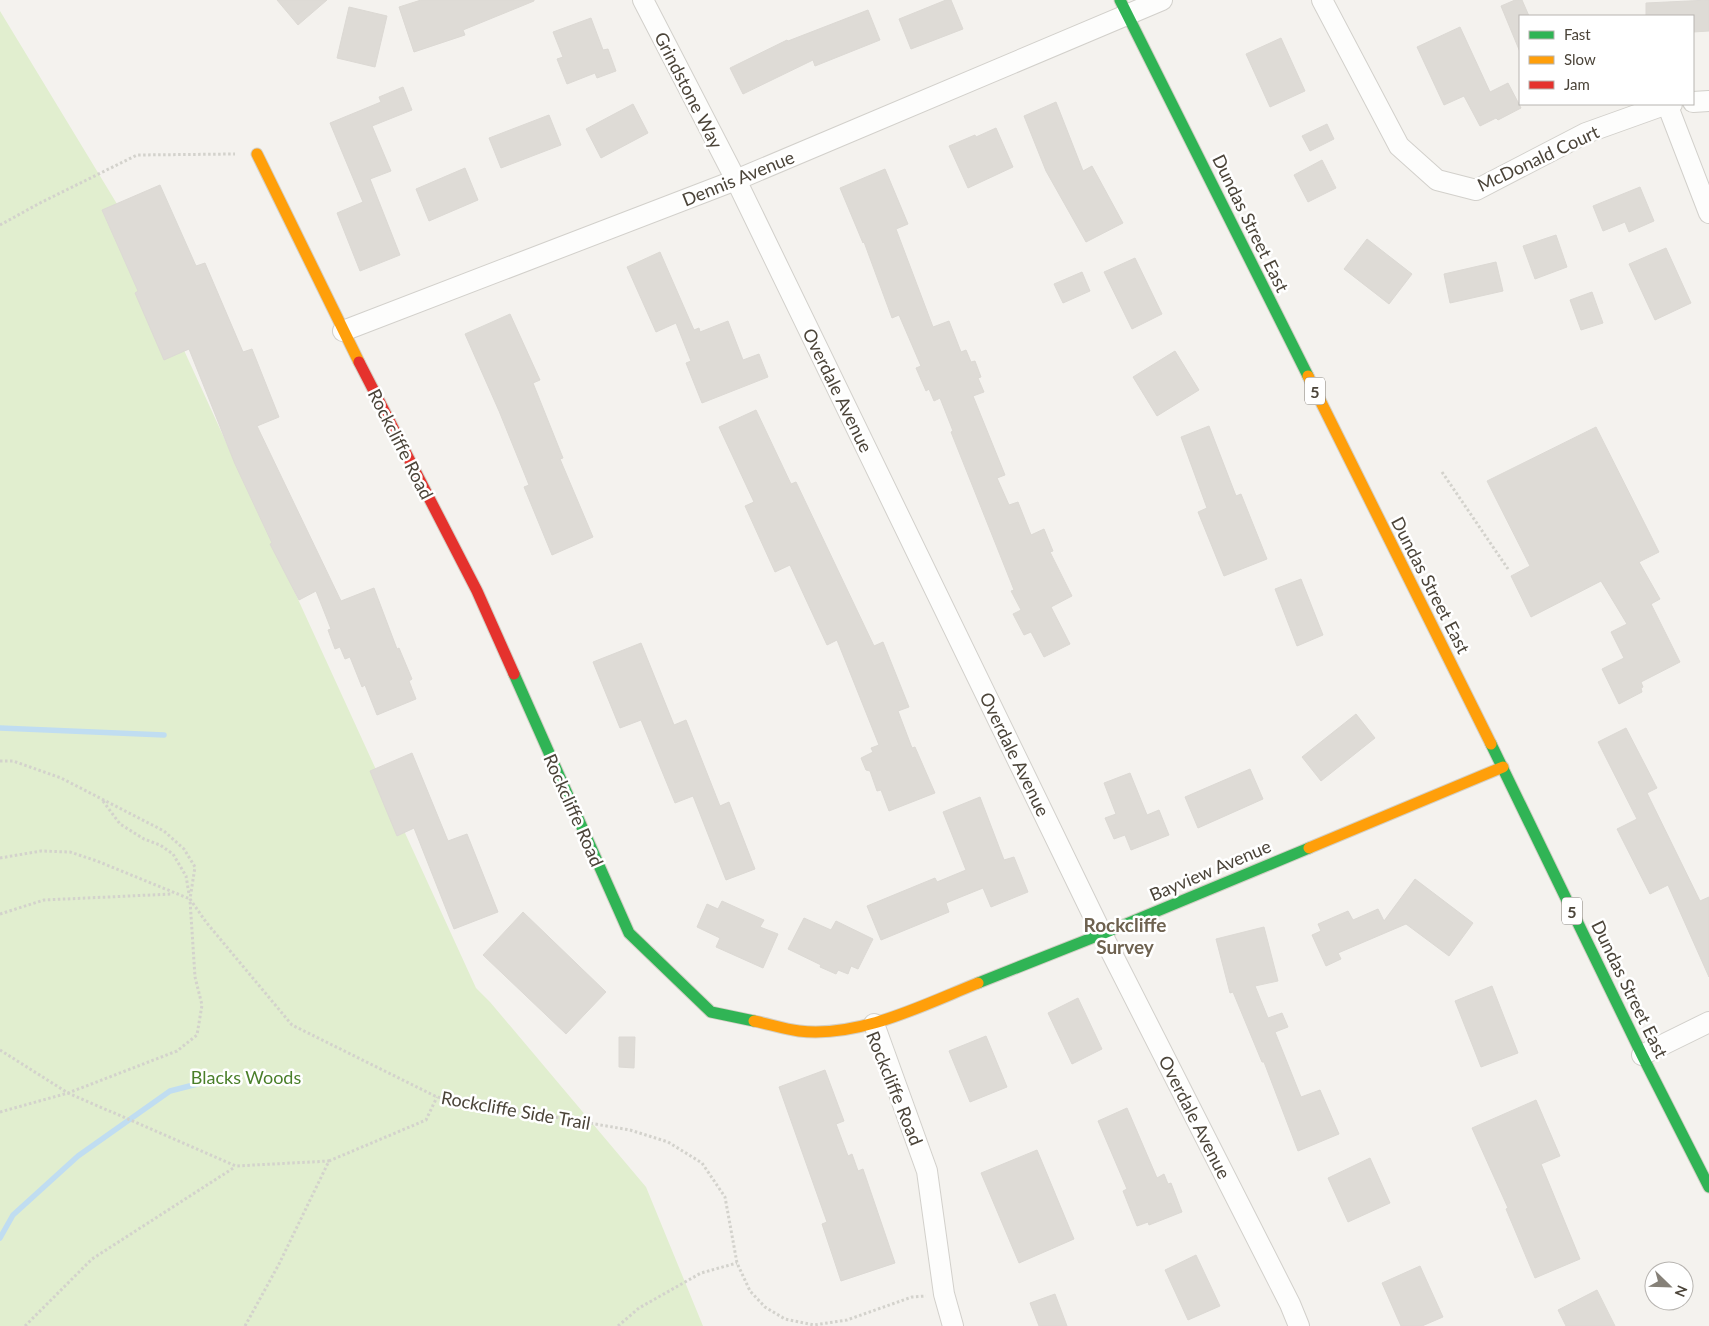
<svg xmlns="http://www.w3.org/2000/svg" width="1709" height="1326" font-family="Lato,sans-serif">
<style>
.green{fill:#e1eecf}
.lines{fill:none;stroke-linecap:round;stroke-linejoin:round}
.stream{stroke:#c0ddf1;stroke-width:5.5}
.building{fill:#dedbd6;stroke:#dcd9d4}
.street-casing{stroke:#d2d0cb;stroke-width:22}
.fast-casing{stroke:#d3cfc5;stroke-width:13}
.slow-casing{stroke:#d3cfc5;stroke-width:13}
.jam-casing{stroke:#d3cfc5;stroke-width:13}
.path{stroke:#d3d2cc;stroke-width:3;stroke-dasharray:2.5 2.5;stroke-linecap:butt}
.street{stroke:#fdfdfc;stroke-width:20}
.fast{stroke:#30b455;stroke-width:11}
.slow{stroke:#ff9f0a;stroke-width:11}
.jam{stroke:#e5322d;stroke-width:11}
.labels{text-anchor:middle;dominant-baseline:central;stroke-width:5;stroke-linejoin:round;paint-order:stroke}
.shield{fill:#fff;stroke:#817c74;stroke-width:1}
.shield-label{font-size:16px;font-weight:bold;fill:#4b4439}
.street-label{font-size:18px;fill:#4b4439;stroke:#fff}
.park-label{font-size:18px;fill:#4a7f2a;stroke:#fff}
.neighbourhood-label{font-size:19px;font-weight:bold;fill:#6e6250;stroke:#fff}
</style>
<rect width="100%" height="100%" fill="#f4f2ee"/>
<path class="green" d="M0,11L117,204L476,988L490,1002L646,1187L703,1326H0Z"/>
<g class="lines">
<g class="stream">
<path d="M0,728L164,735"/>
<path d="M0,1238L13,1215L78,1156L170,1091L209,1081"/>
</g>
</g>
<g class="building">
<path d="M277,0H327L298,25Z"/>
<path d="M421,0H534V1L463,30L465,35L414,52L399,7Z"/>
<path d="M946,0H951L963,29L911,49L899,19Z"/>
<path d="M1515,0H1522L1529,16H1520V52L1501,6Z"/>
<path d="M1709,0V31L1693,32V16H1646V3Z"/>
<path d="M349,7L387,16L375,67L337,58Z"/>
<path d="M868,10L880,40L815,66L813,60L743,94L730,68L787,40L788,41Z"/>
<path d="M591,18L603,50L608,49L616,71L597,78L595,73L567,84L557,59L563,57L553,32Z"/>
<path d="M1460,27L1490,92L1508,83L1521,108L1498,120L1496,118L1480,126L1464,96L1444,105L1417,47Z"/>
<path d="M1281,38L1305,91L1270,107L1246,54Z"/>
<path d="M403,87L412,110L372,126L391,171L370,179L400,255L360,271L337,213L363,202L330,123L381,102L379,97Z"/>
<path d="M1056,102L1083,171L1092,166L1123,223L1086,242L1046,171L1024,116Z"/>
<path d="M633,104L648,133L601,158L586,129Z"/>
<path d="M549,115L561,145L501,168L489,138Z"/>
<path d="M1327,124L1334,139L1310,151L1302,136Z"/>
<path d="M996,128L1013,167L968,188L949,146L975,135L976,137Z"/>
<path d="M1322,160L1336,188L1308,202L1294,175Z"/>
<path d="M465,168L478,200L429,221L416,189Z"/>
<path d="M885,169L908,224L896,229L933,327L949,321L961,352L966,350L971,362L975,361L981,377L978,378L984,392L973,396L1005,475L997,478L1009,505L1018,502L1031,535L1044,529L1053,551L1050,552L1072,596L1051,607L1070,644L1044,657L1031,632L1024,635L1013,614L1021,610L1011,591L1014,590L951,432L953,431L940,398L934,401L929,389L926,391L916,368L921,366L899,315L892,318L864,242L863,243L840,188Z"/>
<path d="M160,185L196,266L205,263L243,352L252,349L279,417L257,426L341,601L374,588L397,649L399,648L412,679L409,681L416,699L377,715L365,685L362,687L350,657L345,659L340,647L335,649L328,630L331,629L316,591L299,600L270,544L272,543L235,464L189,349L164,360L135,293L138,291L102,210Z"/>
<path d="M1640,187L1654,221L1629,232L1625,222L1603,231L1593,206Z"/>
<path d="M1556,235L1567,267L1535,279L1523,246Z"/>
<path d="M1367,239L1412,274L1389,304L1344,269Z"/>
<path d="M1666,248L1691,303L1655,320L1629,264Z"/>
<path d="M660,252L694,330L699,328L700,332L728,321L743,360L759,354L768,377L702,403L686,363L691,361L676,323L656,332L627,267Z"/>
<path d="M1135,258L1162,314L1132,329L1104,272Z"/>
<path d="M1496,262L1503,291L1450,303L1444,274Z"/>
<path d="M1082,272L1090,291L1063,303L1054,284Z"/>
<path d="M1592,292L1603,323L1581,330L1570,300Z"/>
<path d="M510,314L540,380L533,383L563,458L560,459L593,537L552,555L524,487L529,485L499,411L465,334Z"/>
<path d="M1175,351L1199,390L1157,416L1133,377Z"/>
<path d="M756,410L791,484L796,482L874,646L883,642L909,707L898,711L912,748L915,747L935,793L889,811L881,790L877,791L870,771L866,770L861,758L873,752L871,748L879,745L837,640L827,645L790,565L775,572L745,506L754,502L719,427Z"/>
<path d="M1209,426L1236,496L1241,494L1267,559L1224,576L1198,512L1207,508L1181,437Z"/>
<path d="M1596,427L1659,552L1639,562L1660,599L1651,604L1680,662L1641,682L1643,687L1641,688L1642,692L1619,704L1602,669L1624,658L1611,632L1627,624L1601,581L1531,617L1511,576L1530,566L1487,481Z"/>
<path d="M1301,579L1323,635L1297,646L1275,589Z"/>
<path d="M641,643L674,725L686,720L720,806L729,802L755,869L726,880L693,796L675,803L641,720L620,728L593,662Z"/>
<path d="M1356,714L1375,738L1321,781L1302,757Z"/>
<path d="M1626,728L1657,788L1647,793L1700,901L1709,897V977L1668,885L1650,894L1617,829L1637,819L1598,742Z"/>
<path d="M412,753L448,841L467,834L498,912L454,929L414,828L397,836L370,771Z"/>
<path d="M1250,769L1263,799L1198,828L1185,797Z"/>
<path d="M1130,773L1147,815L1159,810L1169,835L1131,850L1125,835L1114,839L1105,818L1116,814L1104,783Z"/>
<path d="M980,797L1004,860L1014,857L1028,892L991,907L983,888L946,903L949,912L881,940L867,906L935,878L937,882L966,870L943,812Z"/>
<path d="M1415,879L1473,923L1449,956L1406,924L1338,953L1341,959L1326,966L1312,935L1321,931L1318,924L1348,911L1353,920L1378,909L1384,921Z"/>
<path d="M722,901L764,920L760,927L778,934L763,968L716,947L720,938L697,927L707,904L718,909Z"/>
<path d="M523,912L606,992L566,1034L483,955Z"/>
<path d="M804,918L831,930L836,921L873,939L858,969L851,966L848,974L838,970L836,974L820,967L821,965L788,949Z"/>
<path d="M1264,927L1278,981L1255,986L1268,1018L1282,1013L1288,1027L1275,1032L1301,1097L1320,1090L1339,1134L1298,1151L1264,1062H1262L1233,992L1230,993L1216,939Z"/>
<path d="M1492,986L1518,1053L1481,1067L1455,1001Z"/>
<path d="M1078,998L1102,1049L1072,1064L1048,1013Z"/>
<path d="M986,1036L1007,1087L970,1102L949,1051Z"/>
<path d="M619,1037H635L634,1068L619,1067Z"/>
<path d="M825,1070L844,1121L836,1124L848,1156L852,1154L858,1171L863,1169L895,1263L841,1281L822,1224L827,1222L779,1087Z"/>
<path d="M1536,1100L1560,1156L1541,1164L1580,1259L1535,1278L1506,1209L1508,1208L1472,1128Z"/>
<path d="M1127,1108L1157,1178L1164,1174L1168,1184L1171,1183L1182,1212L1149,1225L1148,1222L1137,1226L1123,1191L1127,1189L1098,1121Z"/>
<path d="M1037,1150L1074,1239L1019,1263L981,1173Z"/>
<path d="M1370,1158L1390,1203L1348,1222L1328,1178Z"/>
<path d="M1196,1255L1220,1306L1188,1320L1165,1270Z"/>
<path d="M1420,1266L1443,1317L1422,1326H1401L1382,1283Z"/>
<path d="M1597,1290L1615,1326H1566L1558,1310Z"/>
<path d="M1055,1294L1067,1326H1039L1030,1303Z"/>
</g>
<g class="lines">
<g class="street-casing">
<g id="street">
<path d="M643,0L736,180L1102,934L1290,1304L1299,1326"/>
<path d="M1322,0L1399,146L1437,180L1476,190L1586,133L1667,104H1672"/>
<path d="M1693,102L1709,101"/>
<path d="M1667,104L1709,213"/>
<path d="M343,331L736,180L1162,0"/>
<path d="M874,1024L927,1171L944,1294L953,1326"/>
<path d="M1642,1055L1709,1022"/>
</g>
</g>
<g class="fast-casing">
<g id="fast">
<path d="M1120,0L1308,376"/>
<path d="M514,674L629,933L711,1012L754,1021"/>
<path d="M1491,744L1642,1055L1709,1187"/>
<path d="M978,983L1102,934L1309,848"/>
</g>
</g>
<g class="slow-casing">
<g id="slow">
<path d="M257,154L359,362"/>
<path d="M1308,376L1491,744"/>
<path d="M1309,848L1503,767"/>
<path d="M754,1021C769,1024 784,1029 799,1031C860,1038 923,1005 978,983"/>
</g>
</g>
<g class="jam-casing">
<path id="jam" d="M359,362L477,591L514,674"/>
</g>
<g class="path">
<path d="M0,225L40,203L137,155L235,154"/>
<path d="M1442,472L1508,569"/>
<path d="M0,761H13L61,778L164,831L184,849L195,867L190,899L206,922L292,1025L437,1097L630,1130L668,1142L702,1163L725,1197L737,1263L750,1291L765,1307L785,1319L814,1325L847,1320L912,1297L926,1296"/>
<path d="M103,801L120,824L144,839L160,845L173,854L186,876L189,894"/>
<path d="M0,858L41,851L70,852L97,861L190,899"/>
<path d="M0,914L44,900L172,894"/>
<path d="M0,1050L68,1093L236,1166L329,1161"/>
<path d="M0,1112L68,1093L177,1051L197,1035L202,1005L195,977L190,900"/>
<path d="M25,1326L92,1259L235,1167"/>
<path d="M245,1326L279,1264L329,1161L426,1120L437,1097"/>
<path d="M618,1326L639,1308L701,1273L737,1263"/>
</g>
<use href="#street" class="street"/>
<use href="#fast" class="fast"/>
<use href="#slow" class="slow"/>
<use href="#jam" class="jam"/>
</g>
<g class="labels">
<g class="shield">
<rect x="1305" y="377.5" width="20" height="27" rx="4"/>
<rect x="1562" y="897.5" width="20" height="27" rx="4"/>
</g>
<g class="shield-label">
<text x="1315" y="391">5</text>
<text x="1572" y="911">5</text>
</g>
<g class="street-label">
<text transform="translate(689 90) rotate(63)">Grindstone Way</text>
<text transform="translate(1538 158) rotate(-25)">McDonald Court</text>
<text transform="translate(738 178) rotate(-22)">Dennis Avenue</text>
<text transform="translate(1251 223) rotate(64)">Dundas Street East</text>
<text transform="translate(838 390) rotate(64)">Overdale Avenue</text>
<text transform="translate(401 444) rotate(63)">Rockcliffe Road</text>
<text transform="translate(1431 585) rotate(63)">Dundas Street East</text>
<text transform="translate(1015 754) rotate(64)">Overdale Avenue</text>
<text transform="translate(574 810) rotate(66)">Rockcliffe Road</text>
<text transform="translate(1210 870) rotate(-23)">Bayview Avenue</text>
<text transform="translate(1630 989) rotate(64)">Dundas Street East</text>
<text transform="translate(895 1088) rotate(68)">Rockcliffe Road</text>
<text transform="translate(516 1110) rotate(10)">Rockcliffe Side Trail</text>
<text transform="translate(1195 1117) rotate(63)">Overdale Avenue</text>
</g>
<g class="park-label">
<text x="246" y="1077">Blacks Woods</text>
</g>
<g class="neighbourhood-label">
<text x="1125" y="924">Rockcliffe<tspan x="1125" dy="22">Survey</tspan></text>
</g>
</g>
<rect x="1519" y="15" width="175" height="90" fill="#ffffff" stroke="#b7b4b0"/>
<rect x="1529" y="31" width="25" height="8" fill="#30b455" stroke="#b7b4b0"/>
<text x="1564" y="40" font-size="15" fill="#4b4439">Fast</text>
<rect x="1529" y="56" width="25" height="8" fill="#ff9f0a" stroke="#b7b4b0"/>
<text x="1564" y="65" font-size="15" fill="#4b4439">Slow</text>
<rect x="1529" y="81" width="25" height="8" fill="#e5322d" stroke="#b7b4b0"/>
<text x="1564" y="90" font-size="15" fill="#4b4439">Jam</text>
<g transform="translate(1669 1286) rotate(113)"><circle r="24" fill="#ffffff" stroke="#b7b4b0"/>
<path d="M0-4L9 19L0 12L-9 19Z" fill="#868178"/>
<text y="-8" font-size="14" font-weight="bold" text-anchor="middle" fill="#4b4439">N</text>
</g>
</svg>
